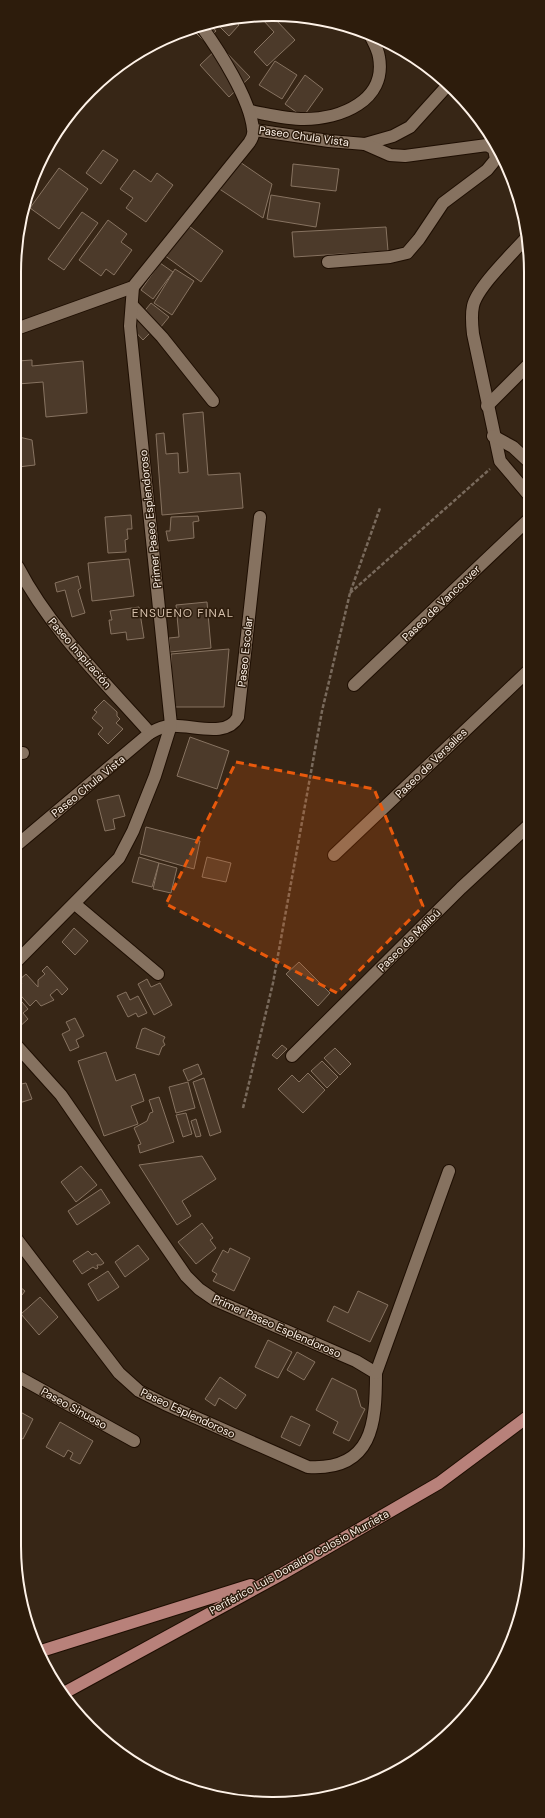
<svg xmlns="http://www.w3.org/2000/svg" width="545" height="1818" font-family="'DM Sans',sans-serif">
<style>
.building{fill:#4c3a2a;stroke:#877361}
.lines{fill:none;stroke-linecap:round;stroke-linejoin:round}
.minor-casing{stroke:#1e0e02;stroke-width:14}
.primary-casing{stroke:#1e0e02;stroke-width:14}
.path{stroke:#796a5c;stroke-width:2.5;stroke-dasharray:4 2;stroke-linecap:butt}
.minor{stroke:#867260;stroke-width:12}
.primary{stroke:#b8817a;stroke-width:12}
.marked{fill:#e8590c;fill-opacity:0.2;stroke:#e8590c;stroke-width:3;stroke-dasharray:8 5;stroke-linejoin:round}
.labels{text-anchor:middle;dominant-baseline:central;stroke-width:3;stroke-linejoin:round;paint-order:stroke}
.street-label{font-size:11px;fill:#fef2e8;stroke:#2d1c0c}
.neighbourhood-label{font-size:12px;letter-spacing:1px;fill:#d6c0ac;stroke:#2d1c0c}
.rim{fill:none;stroke:#fef2e8;stroke-width:2}
</style>
<rect width="100%" height="100%" fill="#372616"/>
<g class="building">
<path d="M222,19H233L239,25L229,36L215,22Z"/>
<path d="M264,19H275L295,40L267,66L254,52L274,32L263,20Z"/>
<path d="M210,24L216,31L205,42L194,31Z"/>
<path d="M220,46L250,77L229,97L200,65Z"/>
<path d="M275,61L297,75L282,99L259,85Z"/>
<path d="M305,75L323,89L303,117L285,104Z"/>
<path d="M103,150L118,160L101,184L86,173Z"/>
<path d="M234,158L272,184L263,218L215,186Z"/>
<path d="M293,164L339,169L336,191L291,186Z"/>
<path d="M59,168L88,189L59,229L30,208Z"/>
<path d="M134,170L151,182L157,173L173,185L146,222L126,208L133,198L120,189Z"/>
<path d="M271,195L320,203L316,227L267,219Z"/>
<path d="M82,212L98,223L64,270L48,259Z"/>
<path d="M108,220L127,234L121,242L132,250L114,275L106,269L101,276L79,260Z"/>
<path d="M186,224L223,251L201,282L164,255Z"/>
<path d="M386,227L388,251L294,257L292,232Z"/>
<path d="M160,263L173,272L153,299L141,290Z"/>
<path d="M175,269L194,281L172,315L154,303Z"/>
<path d="M151,303L169,317L160,328L142,314Z"/>
<path d="M140,317L153,330L143,340L130,326Z"/>
<path d="M32,360V366L83,361L87,413L46,417L43,382L18,384V361Z"/>
<path d="M203,412L208,475L240,473L243,508L162,515L156,434L164,433L166,454L178,453L179,473L188,472L183,414Z"/>
<path d="M18,423L19,437L32,440L35,465L18,467Z"/>
<path d="M131,515L132,529H127L128,539L125,540L126,552L108,553L105,517Z"/>
<path d="M198,516L199,521L193,522L194,538L168,541L166,531H170L171,517Z"/>
<path d="M129,559L134,596L92,601L88,563Z"/>
<path d="M78,576L81,588L78,590L85,613L72,617L65,590L57,592L55,583Z"/>
<path d="M207,602L211,648L170,652L169,638L179,637L176,605Z"/>
<path d="M139,607L144,638L127,640L126,632L111,634L109,620H112L110,611Z"/>
<path d="M229,649L224,707H171V654Z"/>
<path d="M104,700L117,712V716L120,719L116,723L123,729L108,744L98,734L103,728L92,718L97,712L94,710Z"/>
<path d="M190,737L229,751L217,789L177,776Z"/>
<path d="M119,795L125,816L113,819L115,829L105,831L97,800Z"/>
<path d="M146,827L200,841L194,869L140,854Z"/>
<path d="M139,857L159,863L152,887L132,882Z"/>
<path d="M207,857L231,863L226,882L202,877Z"/>
<path d="M159,863L177,868L171,893L153,889Z"/>
<path d="M74,928L88,941L75,955L62,942Z"/>
<path d="M299,962L330,993L318,1006L286,974Z"/>
<path d="M47,966L68,989L62,995L57,989L50,995L54,1000L41,1006L36,1000L30,1006L16,990L22,984L19,980L26,974L38,987V980L45,974L42,971Z"/>
<path d="M147,979L151,987L160,983L172,1005L154,1015L138,984Z"/>
<path d="M126,992L130,1000L138,996L147,1013L138,1017L136,1013L128,1017L117,996Z"/>
<path d="M16,995L28,1009L23,1013L28,1019L17,1029L16,1027Z"/>
<path d="M75,1018L84,1036L76,1040L79,1047L70,1051L62,1034L70,1030L66,1022Z"/>
<path d="M145,1028L165,1037L163,1041L165,1045L162,1047L159,1055L136,1048L142,1029Z"/>
<path d="M282,1045L287,1049L277,1059L272,1055Z"/>
<path d="M335,1048L351,1064L340,1075L324,1058Z"/>
<path d="M106,1052L116,1081L135,1074L144,1101L131,1106L138,1124L104,1136L78,1061Z"/>
<path d="M322,1061L338,1077L327,1088L311,1071Z"/>
<path d="M198,1064L202,1074L188,1081L183,1070Z"/>
<path d="M308,1073L325,1090L303,1113L278,1089L292,1075L299,1082Z"/>
<path d="M204,1078L221,1132L210,1136L193,1082Z"/>
<path d="M188,1082L195,1108L176,1113L169,1087Z"/>
<path d="M16,1083L17,1085L26,1083L32,1099L16,1104Z"/>
<path d="M159,1097L174,1142L140,1153L138,1145L141,1144L134,1128L147,1121L150,1113L153,1112L149,1100Z"/>
<path d="M186,1113L192,1134L183,1137L176,1115Z"/>
<path d="M196,1119L201,1136L196,1137L191,1121Z"/>
<path d="M202,1156L216,1179L182,1201L191,1216L177,1225L139,1165Z"/>
<path d="M81,1166L97,1185L76,1202L61,1182Z"/>
<path d="M101,1189L110,1203L77,1225L68,1211Z"/>
<path d="M202,1223L213,1238L210,1240L216,1248L196,1264L178,1242Z"/>
<path d="M138,1245L149,1259L125,1277L115,1262Z"/>
<path d="M230,1248L250,1258L234,1291L213,1281L217,1274L212,1271L223,1250L228,1253Z"/>
<path d="M88,1251L92,1255L96,1253L104,1263L101,1265H97L98,1268L96,1269L93,1267L82,1274L73,1261Z"/>
<path d="M108,1271L119,1287L98,1301L88,1284Z"/>
<path d="M15,1283L25,1291L15,1304Z"/>
<path d="M358,1291L388,1305L370,1342L327,1321L334,1306L348,1313Z"/>
<path d="M40,1297L58,1317L39,1335L21,1314Z"/>
<path d="M268,1340L292,1352L278,1378L255,1367Z"/>
<path d="M297,1352L315,1362L304,1380L287,1370Z"/>
<path d="M220,1377L246,1395L236,1409L219,1398L215,1406L205,1399Z"/>
<path d="M332,1378L356,1390L361,1407L365,1409L349,1441L333,1433L338,1422L316,1410Z"/>
<path d="M15,1409L33,1419L23,1439L14,1435Z"/>
<path d="M291,1416L310,1425L300,1446L281,1437Z"/>
<path d="M60,1422L93,1441L80,1464L70,1459L73,1453L68,1450L64,1457L46,1447Z"/>
</g>
<g class="lines">
<g class="minor-casing">
<g id="minor">
<path d="M250,111C267,114 286,119 304,119C340,119 387,101 379,57C378,50 374,43 371,37"/>
<path d="M254,130L329,141L365,144L393,136L410,127L447,86"/>
<path d="M528,236C514,252 477,287 473,306C471,315 472,325 473,334L500,461L528,494"/>
<path d="M328,262L390,257L407,253L419,239L443,203L487,170L496,159L494,149L487,145L405,156L390,155L365,144"/>
<path d="M132,305L162,337L213,401"/>
<path d="M19,328L133,287L249,143C252,139 254,134 253,129C250,99 220,52 202,27"/>
<path d="M487,406L529,364"/>
<path d="M493,436L513,447L528,461"/>
<path d="M18,567C50,629 104,681 150,733"/>
<path d="M354,685L528,520"/>
<path d="M17,753H23"/>
<path d="M17,845L150,733C157,729 163,726 170,726C191,724 226,739 238,717L260,517"/>
<path d="M334,855L528,671"/>
<path d="M75,904L158,974"/>
<path d="M16,962L119,858L133,831L155,776L171,725L130,326L133,287"/>
<path d="M292,1056L461,888L528,826"/>
<path d="M15,1237L119,1373L139,1391L165,1404L308,1467C373,1471 376,1423 376,1373L356,1361L215,1300L199,1289L186,1276L61,1095L16,1045"/>
<path d="M376,1373L449,1171"/>
<path d="M15,1375L134,1441"/>
</g>
</g>
<g class="primary-casing">
<g id="primary">
<path d="M38,1652L251,1585"/>
<path d="M64,1693L282,1574L439,1483L526,1418"/>
</g>
</g>
<g class="path">
<path d="M350,593L490,469"/>
<path d="M243,1108L273,983L322,711L350,593L380,508"/>
</g>
<use href="#minor" class="minor"/>
<use href="#primary" class="primary"/>
</g>
<path class="marked" d="M236,762L374,789L423,906L337,993L166,904Z"/>
<g class="labels">
<g class="street-label">
<text transform="translate(304 136) rotate(8)">Paseo Chula Vista</text>
<text transform="translate(150 519) rotate(-96)">Primer Paseo Esplendoroso</text>
<text transform="translate(441 603) rotate(-44)">Paseo de Vancouver</text>
<text transform="translate(245 652) rotate(-84)">Paseo Escolar</text>
<text transform="translate(80 653) rotate(49)">Paseo Inspiración</text>
<text transform="translate(431 763) rotate(-44)">Paseo de Versalles</text>
<text transform="translate(88 786) rotate(-39)">Paseo Chula Vista</text>
<text transform="translate(409 940) rotate(-45)">Paseo de Malibú</text>
<text transform="translate(277 1326) rotate(24)">Primer Paseo Esplendoroso</text>
<text transform="translate(74 1408) rotate(29)">Paseo Sinuoso</text>
<text transform="translate(188 1413) rotate(25)">Paseo Esplendoroso</text>
<text transform="translate(299 1562) rotate(-29)">Periférico Luis Donaldo Colosio Murrieta</text>
</g>
<g class="neighbourhood-label">
<text x="183" y="613">ENSUENO FINAL</text>
</g>
</g>
<path d="M0 0H545V1818H0ZM272 21H273A251 251 0 0 1 524 272V1546A251 251 0 0 1 273 1797H272A251 251 0 0 1 21 1546V272A251 251 0 0 1 272 21Z" fill="#2d1c0c" fill-rule="evenodd"/>
<path class="rim" d="M272 21H273A251 251 0 0 1 524 272V1546A251 251 0 0 1 273 1797H272A251 251 0 0 1 21 1546V272A251 251 0 0 1 272 21Z"/>
</svg>
